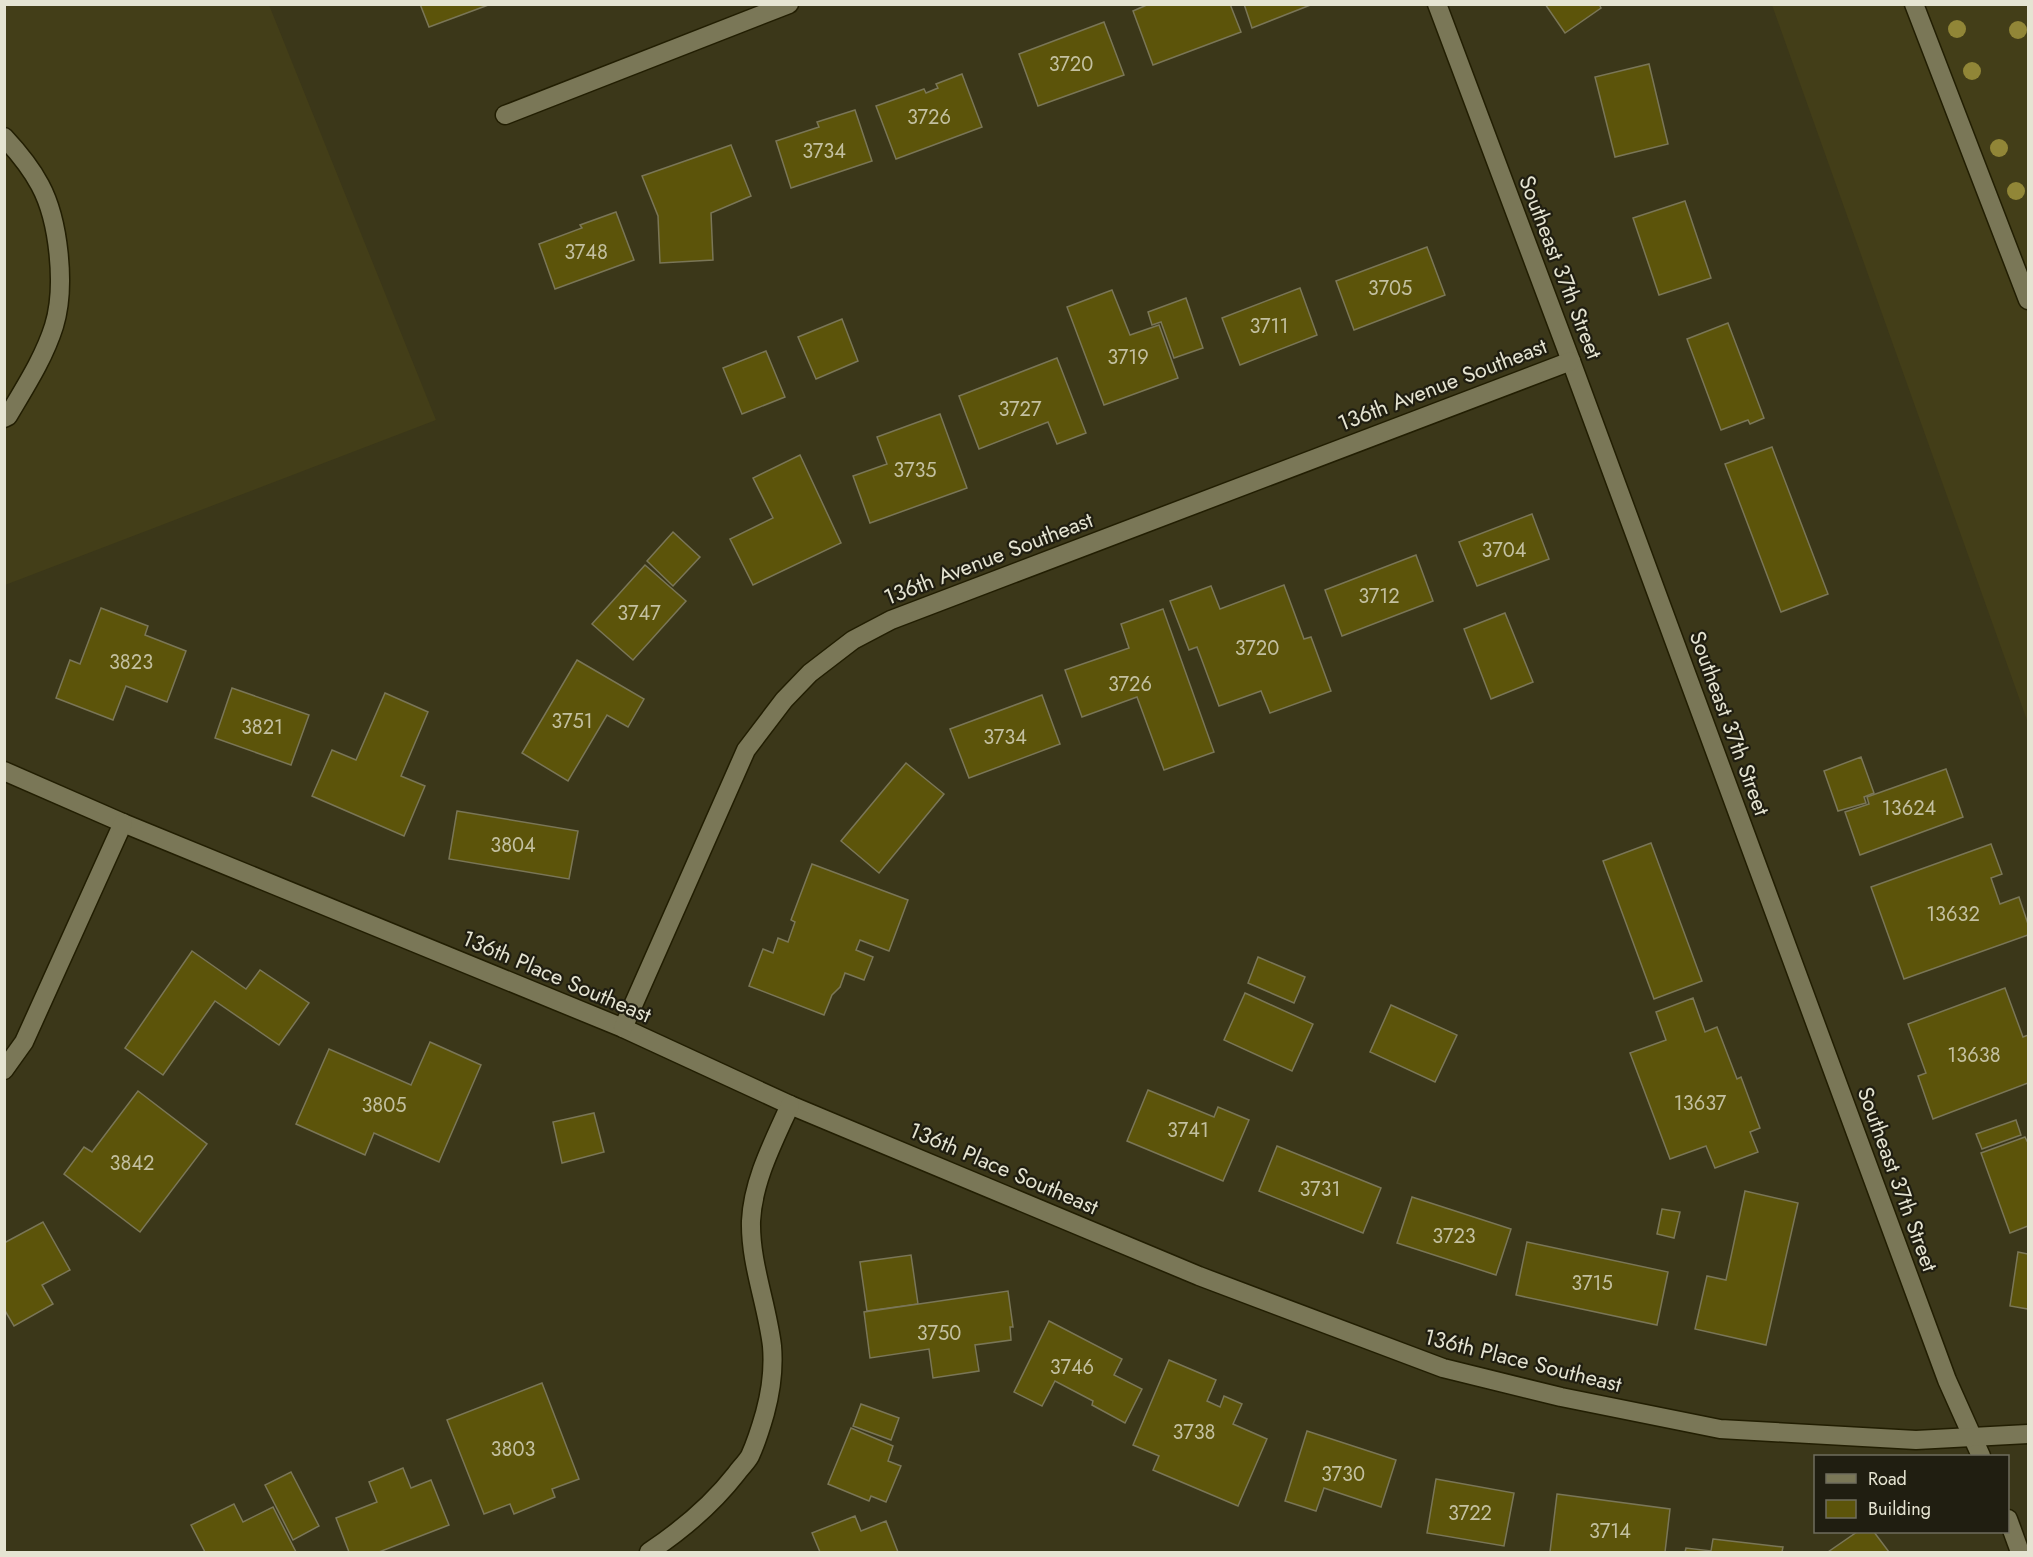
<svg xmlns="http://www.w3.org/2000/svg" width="2033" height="1557" font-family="Jost,sans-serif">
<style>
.built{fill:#433e18}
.building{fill:#5c540a;stroke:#7a7657;stroke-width:1.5}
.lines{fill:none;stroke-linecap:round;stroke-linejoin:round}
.minor-casing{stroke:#221e02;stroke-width:21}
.minor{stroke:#7a7757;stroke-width:18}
.tree{fill:#918637}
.labels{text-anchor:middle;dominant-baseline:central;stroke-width:4.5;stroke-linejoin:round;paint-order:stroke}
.number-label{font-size:20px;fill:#c3c0a0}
.street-label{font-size:22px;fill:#e5e4d2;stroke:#201e11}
</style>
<rect width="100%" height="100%" fill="#3b3719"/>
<g class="built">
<path d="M5,5H269L436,420L5,585Z"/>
<path d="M1772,5H2028V723Z"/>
</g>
<g class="building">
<path d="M420,4H491L429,27Z"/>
<path d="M1149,4H1230L1241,32L1153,65L1133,11Z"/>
<path d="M1244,4H1313L1252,28Z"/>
<path d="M1545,4H1599L1601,8L1565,33Z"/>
<path d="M1104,22L1124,75L1038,106L1019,54Z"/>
<path d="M1649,64L1668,144L1615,157L1595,77Z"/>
<path d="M962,74L982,127L896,159L876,106L924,89L926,93L938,88L936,84Z"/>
<path d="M855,110L872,161L791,188L776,141L819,127L817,122Z"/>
<path d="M731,145L751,196L711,213L713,260L660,263L658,216L642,176Z"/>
<path d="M1685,201L1711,278L1659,295L1633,218Z"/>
<path d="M616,212L634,260L555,289L539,244L582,228L580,225Z"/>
<path d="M1427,247L1445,295L1354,330L1336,281Z"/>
<path d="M1300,288L1317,335L1240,365L1222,318Z"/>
<path d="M1112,290L1130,335L1159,325L1178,378L1104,405L1067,307Z"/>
<path d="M1186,298L1203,348L1174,358L1161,322L1152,325L1148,312Z"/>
<path d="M842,319L858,361L816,379L798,337Z"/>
<path d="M1728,323L1764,418L1750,424L1748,420L1721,430L1687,339Z"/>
<path d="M766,351L785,397L742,414L723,368Z"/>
<path d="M1057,358L1086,433L1057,444L1048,422L979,449L959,396Z"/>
<path d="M940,414L967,488L870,523L853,476L887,464L877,437Z"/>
<path d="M1772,447L1828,594L1781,612L1725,464Z"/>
<path d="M800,455L841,543L753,585L730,539L773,518L753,478Z"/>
<path d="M1532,514L1549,559L1477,586L1459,542Z"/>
<path d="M673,532L700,557L673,586L647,561Z"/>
<path d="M1416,555L1433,601L1342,636L1325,590Z"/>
<path d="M645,565L686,601L633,660L592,624Z"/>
<path d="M1284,585L1304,639L1311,637L1331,691L1270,713L1261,691L1219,706L1197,647L1189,650L1170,601L1211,586L1220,609Z"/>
<path d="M101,608L148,626L145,635L186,651L167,702L126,686L113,720L56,698L70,660L80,664Z"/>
<path d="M1163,609L1214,752L1164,770L1137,697L1082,717L1065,670L1129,648L1121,624Z"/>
<path d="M1505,613L1533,682L1491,699L1464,629Z"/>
<path d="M577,660L644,699L628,727L607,715L568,781L522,753Z"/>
<path d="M232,688L309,715L291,765L215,738Z"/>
<path d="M385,693L428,712L401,776L425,786L404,836L312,796L332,750L356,760Z"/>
<path d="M1042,695L1060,744L969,778L950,729Z"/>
<path d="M1861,757L1874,793L1864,797L1866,803L1838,811L1824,771Z"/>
<path d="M906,763L944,794L879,873L841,841Z"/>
<path d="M1946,769L1963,817L1860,855L1845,812L1869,804L1867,797Z"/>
<path d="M457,811L578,831L569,879L449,859Z"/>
<path d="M1651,843L1702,981L1654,999L1603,861Z"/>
<path d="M1991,844L2002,874L1991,878L2000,904L2019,897L2028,924V935L1904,979L1871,887Z"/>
<path d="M812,864L908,900L889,951L860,940L856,950L873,957L864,980L845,973L840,987L832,995L824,1015L749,986L763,949L773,953L778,938L788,942L795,922L791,920Z"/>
<path d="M192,951L246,989L260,970L309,1003L279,1045L215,1001L163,1075L125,1048Z"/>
<path d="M1258,957L1305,977L1294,1003L1248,983Z"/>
<path d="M2005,988L2023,1037L2028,1035V1083L1933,1119L1918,1076L1926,1073L1908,1024Z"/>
<path d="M1245,993L1313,1024L1292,1071L1224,1040Z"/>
<path d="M1693,998L1705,1032L1717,1027L1737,1079L1741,1077L1760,1128L1750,1132L1758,1152L1715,1168L1706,1146L1670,1159L1630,1053L1666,1040L1656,1012Z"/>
<path d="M1391,1005L1457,1035L1435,1082L1370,1052Z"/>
<path d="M430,1042L481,1065L439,1162L374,1133L365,1155L296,1124L329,1049L411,1085Z"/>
<path d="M1148,1090L1214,1117L1218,1107L1249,1120L1223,1181L1127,1141Z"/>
<path d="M138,1091L207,1144L140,1232L64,1174L84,1147L92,1152Z"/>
<path d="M594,1113L604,1152L562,1163L553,1122Z"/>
<path d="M2016,1120L2021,1135L1982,1149L1976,1134Z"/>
<path d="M2025,1137L2027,1141L2028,1140V1226L2010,1233L1981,1153Z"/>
<path d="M1277,1146L1381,1188L1363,1233L1259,1191Z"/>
<path d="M1745,1191L1798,1203L1766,1345L1695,1329L1707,1276L1726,1280Z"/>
<path d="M1412,1197L1511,1229L1496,1275L1397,1243Z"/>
<path d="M1662,1209L1680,1212L1674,1238L1657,1234Z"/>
<path d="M43,1222L70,1270L42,1285L53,1304L14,1326L4,1309V1243Z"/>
<path d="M1527,1242L1668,1272L1657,1325L1516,1295Z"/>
<path d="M2018,1252L2028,1254V1309L2010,1306Z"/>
<path d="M911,1255L918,1304L867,1311L860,1262Z"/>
<path d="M1008,1291L1013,1327H1010L1011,1340L975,1345L979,1371L933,1378L929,1349L870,1358L864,1312Z"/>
<path d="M1049,1321L1122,1359L1114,1375L1142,1389L1125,1423L1092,1405L1093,1401L1055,1381L1042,1406L1014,1392Z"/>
<path d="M1169,1360L1216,1380L1207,1401L1220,1407L1224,1396L1242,1404L1233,1424L1267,1439L1238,1506L1153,1470L1159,1456L1133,1445Z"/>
<path d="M542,1383L579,1479L552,1489L555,1497L514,1514L510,1504L484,1514L447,1420Z"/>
<path d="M861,1404L899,1418L891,1440L853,1426Z"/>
<path d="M851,1428L893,1446L888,1461L901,1466L886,1502L871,1496L869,1501L828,1484Z"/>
<path d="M1307,1431L1396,1460L1381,1507L1324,1488L1316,1511L1285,1501Z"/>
<path d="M403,1468L411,1488L431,1480L449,1525L379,1552H349L336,1518L377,1502L369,1482Z"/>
<path d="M291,1472L319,1526L293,1540L265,1485Z"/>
<path d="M1436,1479L1514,1493L1504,1546L1427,1533Z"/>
<path d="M1557,1494L1670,1509L1665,1552H1550Z"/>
<path d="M234,1504L243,1522L273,1507L296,1552H205L191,1525Z"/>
<path d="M855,1516L861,1531L886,1521L898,1552H820L812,1533Z"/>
<path d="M1857,1532H1874L1889,1552H1828Z"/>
<path d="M1713,1539L1783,1547L1782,1552H1685L1686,1548L1711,1551Z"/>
</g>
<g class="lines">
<g class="minor-casing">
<g id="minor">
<path d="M1437,4L1571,361L1947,1380L1981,1456"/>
<path d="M1914,4L2028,300"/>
<path d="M505,115L789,4"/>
<path d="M4,137C18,152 31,168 40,185C59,220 66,287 54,326C44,358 25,387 8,416L4,418"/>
<path d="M4,771L123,823L623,1028L790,1105L1199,1276L1443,1368L1561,1397L1720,1429L1916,1440L2028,1434"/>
<path d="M623,1028L746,750L784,700L810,673L853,640L891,620L1571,361"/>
<path d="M4,1070L24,1042L123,823"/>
<path d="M2008,1519L2020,1552"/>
<path d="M649,1552C682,1530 711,1506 736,1474C740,1468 746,1463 750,1456C756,1443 761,1427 765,1413C771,1391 774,1370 772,1346C767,1304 750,1263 751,1221C753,1180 774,1141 790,1105"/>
</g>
</g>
<use href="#minor" class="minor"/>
</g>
<g class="tree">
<circle cx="1957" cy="29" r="9"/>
<circle cx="2018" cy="30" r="9"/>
<circle cx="1972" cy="71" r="9"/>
<circle cx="1999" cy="148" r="9"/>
<circle cx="2016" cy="191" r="9"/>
</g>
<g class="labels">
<g class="number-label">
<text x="1071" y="64">3720</text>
<text x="929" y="117">3726</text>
<text x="824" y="151">3734</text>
<text x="586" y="252">3748</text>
<text x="1390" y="288">3705</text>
<text x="1269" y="326">3711</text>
<text x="1128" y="357">3719</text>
<text x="1020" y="409">3727</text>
<text x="915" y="470">3735</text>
<text x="1504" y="550">3704</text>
<text x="1379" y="596">3712</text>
<text x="639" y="613">3747</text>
<text x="1257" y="648">3720</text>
<text x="131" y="662">3823</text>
<text x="1130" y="684">3726</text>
<text x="572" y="721">3751</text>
<text x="262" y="727">3821</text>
<text x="1005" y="737">3734</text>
<text x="1909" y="808">13624</text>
<text x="513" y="845">3804</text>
<text x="1953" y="914">13632</text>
<text x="1974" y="1055">13638</text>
<text x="1700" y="1103">13637</text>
<text x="384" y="1105">3805</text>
<text x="1188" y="1130">3741</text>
<text x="132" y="1163">3842</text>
<text x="1320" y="1189">3731</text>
<text x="1454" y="1236">3723</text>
<text x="1592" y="1283">3715</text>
<text x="939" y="1333">3750</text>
<text x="1072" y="1367">3746</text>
<text x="1194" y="1432">3738</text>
<text x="513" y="1449">3803</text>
<text x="1343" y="1474">3730</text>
<text x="1470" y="1513">3722</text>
<text x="1610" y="1531">3714</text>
</g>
<g class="street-label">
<text transform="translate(1561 267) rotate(69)">Southeast 37th Street</text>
<text transform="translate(1442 384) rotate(-21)">136th Avenue Southeast</text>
<text transform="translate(988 558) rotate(-21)">136th Avenue Southeast</text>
<text transform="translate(1730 723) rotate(70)">Southeast 37th Street</text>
<text transform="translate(557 976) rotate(23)">136th Place Southeast</text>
<text transform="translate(1004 1168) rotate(23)">136th Place Southeast</text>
<text transform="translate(1898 1179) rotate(70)">Southeast 37th Street</text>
<text transform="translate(1523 1360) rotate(14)">136th Place Southeast</text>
</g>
</g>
<rect width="2033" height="1557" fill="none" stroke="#e5e4d2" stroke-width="12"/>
<rect x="1814" y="1455" width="195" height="78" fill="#201e11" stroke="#6f6d5e" stroke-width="1.5"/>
<rect x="1826" y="1474" width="30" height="9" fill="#7a7757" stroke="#6f6d5e" stroke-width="1.5"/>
<text x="1868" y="1485" font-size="18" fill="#e5e4d2">Road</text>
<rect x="1826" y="1500" width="30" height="18" fill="#5c540a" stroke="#6f6d5e" stroke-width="1.5"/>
<text x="1868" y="1515" font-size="18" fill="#e5e4d2">Building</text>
</svg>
